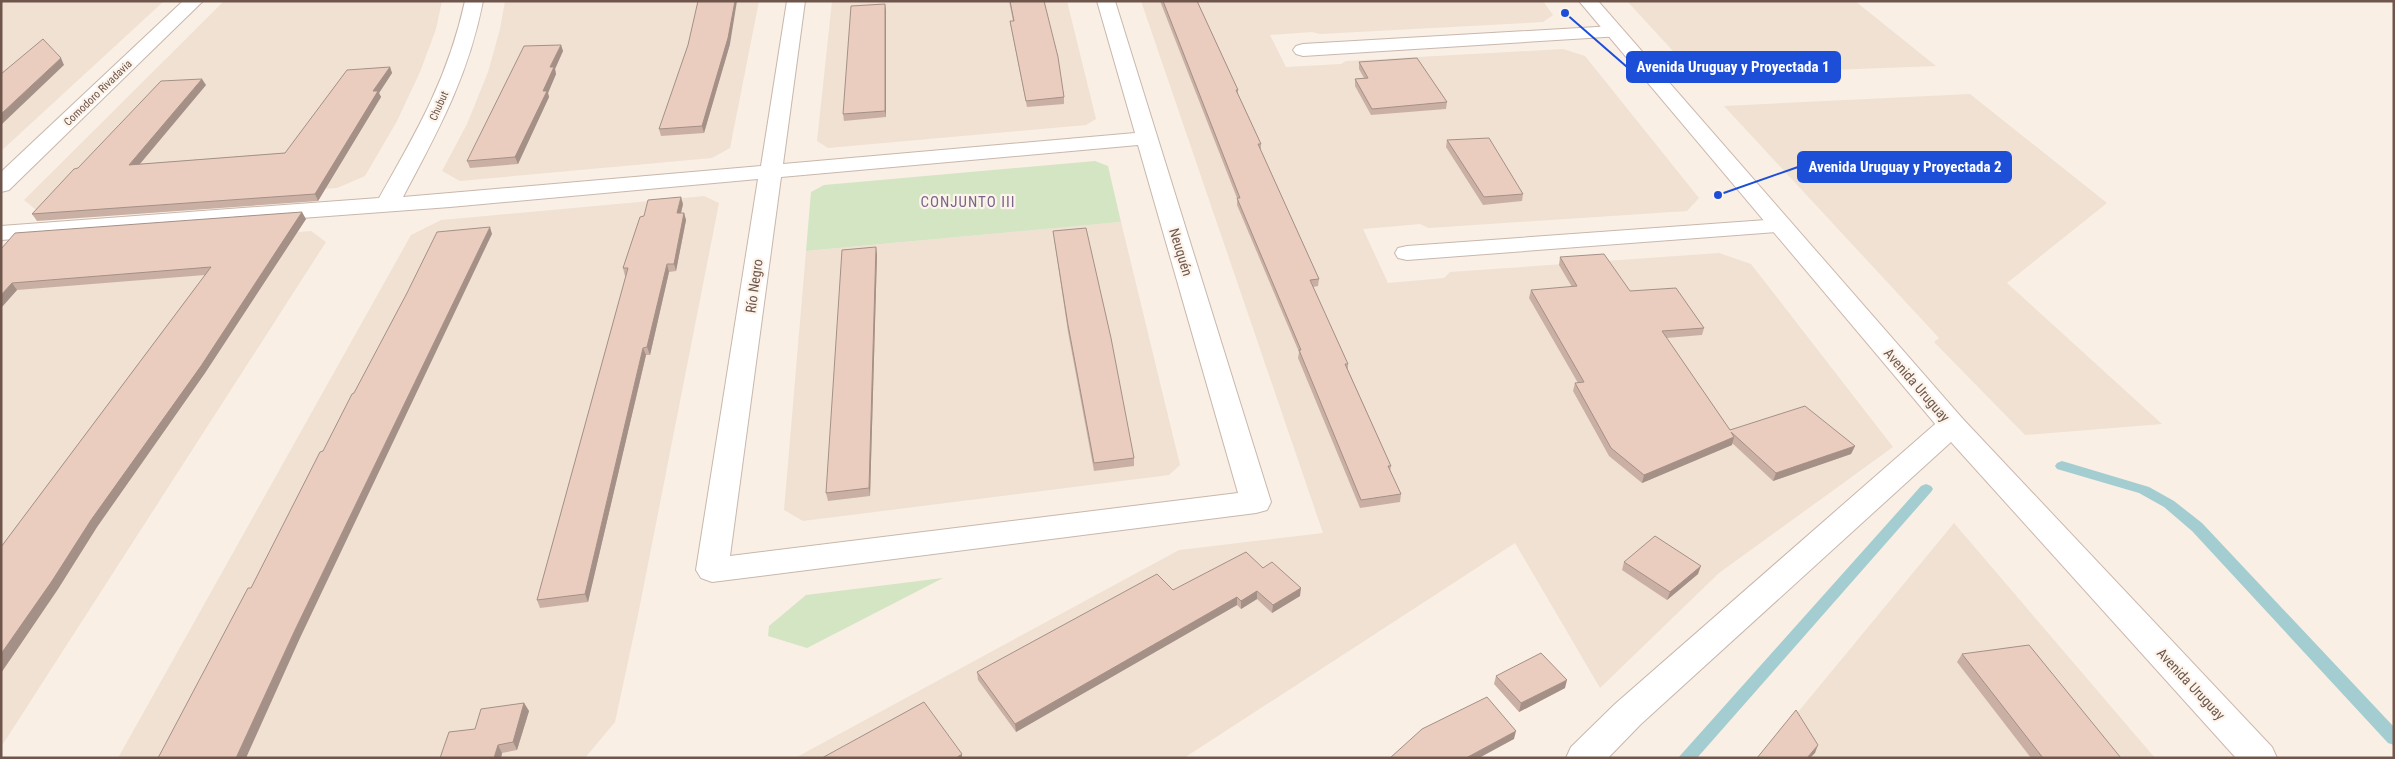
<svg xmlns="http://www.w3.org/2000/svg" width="2395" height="759" font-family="'Roboto Condensed',sans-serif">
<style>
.residential{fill:#f0e1d3}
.green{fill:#d4e5c4}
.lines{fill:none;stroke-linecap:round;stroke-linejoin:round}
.stream{fill:#a3cdd0;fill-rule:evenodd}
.street-casing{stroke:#c8b7ac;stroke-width:2}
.secondary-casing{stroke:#cdb8ad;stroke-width:2}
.street{fill:#fff;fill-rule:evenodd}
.secondary{fill:#fff;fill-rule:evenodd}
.wall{fill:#cab0a4}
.shaded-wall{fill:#a49086}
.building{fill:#ebcdbf;stroke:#a49086}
.labels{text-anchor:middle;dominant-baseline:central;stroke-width:4.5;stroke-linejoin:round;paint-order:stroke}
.far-street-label{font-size:11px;fill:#6e564d;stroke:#fcf4ea}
.street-label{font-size:14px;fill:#6e564d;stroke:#fcf4ea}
.neighbourhood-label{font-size:15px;letter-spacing:1px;fill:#7a658b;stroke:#fcf4ea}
.leader{fill:none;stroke:#1d4ed8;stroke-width:2}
.callout-dot{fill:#1d4ed8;stroke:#fcf4ea;stroke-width:2}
.callout{fill:#1d4ed8;stroke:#1d4ed8;stroke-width:2}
.callout-label{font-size:15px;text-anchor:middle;font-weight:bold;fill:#fff}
</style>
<rect width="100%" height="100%" fill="#f9efe4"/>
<g class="residential">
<path d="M1,1H164L1,151Z"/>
<path d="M224,1H442L436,29L420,72L397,121L365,176L337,188L36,210L24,200Z"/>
<path d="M505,1H759L730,148L712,158L460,181L442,171L467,124L488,72L500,29Z"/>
<path d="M832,1H1067L1096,119L1086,125L828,148L817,141Z"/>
<path d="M1141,1H1543L1553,15L1543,22L1320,34L1312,32L1270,35L1286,67L1341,64L1346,61L1563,49L1585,56L1699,198L1687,211L1429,228L1420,224L1363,229L1388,283L1444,278L1450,272L1719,253L1751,264L1893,447L1719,573L1600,688L1515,543L1184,758H795L1179,550L1323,533Z"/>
<path d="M1627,1H1855L1936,66L1695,75Z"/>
<path d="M1970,94L2107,203L2007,283L2162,424L2025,435L1934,342L1939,338L1724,106Z"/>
<path d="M704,196L719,203L638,615L615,722L585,758H118L411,235L441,220Z"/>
<path d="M1121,222L1180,465L1169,475L803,521L784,510L806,251Z"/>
<path d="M311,231L326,242L1,747V254Z"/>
<path d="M1954,523L2155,758H1760Z"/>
</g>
<g class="green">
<path d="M1095,161L1108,166L1121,222L806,251L811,192L824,185Z"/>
<path d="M943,578L807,648L768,636L769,626L806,595Z"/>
</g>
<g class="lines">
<g class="stream">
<path d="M2062,461L2149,487L2174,501L2202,523L2394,727V745L2388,743L2192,531L2164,507L2139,493L2057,469L2055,466L2057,463Z"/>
<path d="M1926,484L1931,486L1933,489L1931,492L1697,758H1678L1921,486Z"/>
</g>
<g class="street-casing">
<g id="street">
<path d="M183,1H203L9,190L1,192V172Z"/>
<path d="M465,1H483C468,77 439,129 403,197L761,166L787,1H805L783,164L1135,133L1097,1H1115L1271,502L1267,510L1256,513L712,582L701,578L696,570L758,179L450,207L1,240V226L379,198C417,131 448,78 465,1ZM1138,145L1238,493L730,556L781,177Z"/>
<path d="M1614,26L1621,28L1623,32L1621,36L1303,56L1296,54L1293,50L1296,46L1303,44Z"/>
<path d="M1781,219L1789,221L1793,226L1789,231L1407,260L1398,258L1395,253L1398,248L1407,246Z"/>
<path d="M1952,416L1962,418L1966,425L1962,432L1641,724L1608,758H1566L1571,747L1615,704L1942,418Z"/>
</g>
</g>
<g class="secondary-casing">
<path id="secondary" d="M1579,1H1598L1962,418L2272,747L2277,758H2236L1942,432Z"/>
</g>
<use href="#street" class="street"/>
<use href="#secondary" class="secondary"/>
</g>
<g class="wall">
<path d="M1009,1H1044L1064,97V104L1027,107L1011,27L1010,21H1013Z"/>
<path d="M1160,1H1197L1238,90V94L1261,144V151L1319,279L1318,286L1313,287L1348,364V370L1391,466L1390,471L1401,494L1400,502L1360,508L1298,358L1299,352L1237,205V198Z"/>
<path d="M886,10V117L844,121L843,114Z"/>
<path d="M730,44L704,133L661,136L659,129Z"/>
<path d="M561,45L563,51L555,69L556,74L548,93L549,97L518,164L470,168L467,161Z"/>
<path d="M1359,62L1447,102L1446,109L1371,115L1355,86V79L1364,78L1359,69Z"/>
<path d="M390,67L392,73L379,93L381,97L318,201L37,221L32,214L78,168L206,85L140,164L285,153Z"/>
<path d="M1447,140L1523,194L1522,201L1483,205L1446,147Z"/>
<path d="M683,204L681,213H684L686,220L676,271L669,272L650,355H646L588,602L540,608L537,600L626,276H625L623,268Z"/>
<path d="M306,219L205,373L97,527L58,589L1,673V547L205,275L17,290L1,308V249Z"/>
<path d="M1053,231L1134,458V466L1094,471L1068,332Z"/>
<path d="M877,254L870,496L828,501L826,493Z"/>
<path d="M1560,257L1704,328L1702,335L1666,338L1730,430L1855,446L1851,454L1773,481L1732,443V445L1642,483L1609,456L1573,391L1575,383H1578L1529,298L1531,290L1572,287L1559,265Z"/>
<path d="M1624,562L1698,574L1667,600L1622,570Z"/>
<path d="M1263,568L1300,596L1272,613L1257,599L1241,609L1237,605L1016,732L978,680L977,672L1173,590Z"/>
<path d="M1962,654L2121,758H2031L1957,662Z"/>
<path d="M1496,676L1565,688L1519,712L1494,684Z"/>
<path d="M524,703L529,711L517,750L502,753L501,758H440L475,729Z"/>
</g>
<g class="shaded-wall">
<path d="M735,1H737L730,44L704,133L702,126Z"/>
<path d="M885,4L886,10V117L885,111Z"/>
<path d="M561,45L563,51L555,69L556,74L548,93L549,97L518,164L515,157L543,91L550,67Z"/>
<path d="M61,58L64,65L1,125V114Z"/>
<path d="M390,67L392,73L379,93L381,97L318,201L315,194L373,91Z"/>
<path d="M202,79L206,85L133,172L129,165Z"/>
<path d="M681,197L683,204L679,221L677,213Z"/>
<path d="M302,212L306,219L205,373L97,527L58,589L1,673V654L91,520Z"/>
<path d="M684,213L686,220L676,271L674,264Z"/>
<path d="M490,227L492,234L300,638L246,758H236L295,630Z"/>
<path d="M876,247L877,254L870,496L869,488Z"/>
<path d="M667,264L669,272L650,355L647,347Z"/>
<path d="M12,283L17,290L1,308V295Z"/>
<path d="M643,348L646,355L588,602L585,594Z"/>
<path d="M1734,437L1732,445L1642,483L1644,475Z"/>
<path d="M1855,446L1851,454L1773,481L1776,473Z"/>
<path d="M1701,566L1698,574L1667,600L1670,592Z"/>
<path d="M1301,588L1300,596L1272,613L1273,605Z"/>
<path d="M1257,591V599L1241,609V601Z"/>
<path d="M1237,597V605L1016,732L1015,724Z"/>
<path d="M1567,680L1565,688L1519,712L1521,703Z"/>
<path d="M524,703L529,711L517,750L513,742Z"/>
<path d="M1516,731L1514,739L1479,758H1466Z"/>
<path d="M498,745L502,753L501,758H494Z"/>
<path d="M1818,745L1815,753L1810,758H1807Z"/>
<path d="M962,754V758H956Z"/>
</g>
<g class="building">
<path d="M698,1H735L728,38L702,126L659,129L688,45Z"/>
<path d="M1010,1H1044L1058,57L1064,97L1026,101L1010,21H1014Z"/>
<path d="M1163,1H1197L1238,90H1236L1261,144H1258L1319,279L1310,280L1348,364H1345L1391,466H1388L1401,494L1361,500L1299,350H1301L1237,198H1240Z"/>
<path d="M885,4V111L843,114L851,6Z"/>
<path d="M43,39L61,58L1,114V74Z"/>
<path d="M561,45L550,67H554L543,91H547L515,157L467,161L524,46Z"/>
<path d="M1417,58L1447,102L1372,109L1355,79L1368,78L1359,62Z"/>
<path d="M390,67L373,91H378L315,194L32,214L74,169L78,168L161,81L202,79L129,165L285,153L347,70Z"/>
<path d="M1489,138L1523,194L1484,197L1447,140Z"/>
<path d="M681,197L677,213H684L674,264H667L647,347L643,348L585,594L537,600L628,268H623L640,217L644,216L648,200Z"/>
<path d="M302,212L201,366L91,520L52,581L1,654V547L211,267L12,283L1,295V249L15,233Z"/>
<path d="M490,227L295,630L236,758H158L248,588H251L320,452L323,451L352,394L354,393L407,293L437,232Z"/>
<path d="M1086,228L1111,338L1134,458L1094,463L1068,325L1053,231Z"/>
<path d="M876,247L869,488L826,493L842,250Z"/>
<path d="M1604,254L1630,291L1676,288L1704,328L1662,331L1730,430L1805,406L1855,446L1776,473L1731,432L1734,437L1644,475L1611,448L1575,383L1584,382L1531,290L1577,286L1560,257Z"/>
<path d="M1655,536L1701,566L1670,592L1624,562Z"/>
<path d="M1246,552L1263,568L1272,562L1301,588L1273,605L1257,591L1241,601L1237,597L1015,724L977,672L1157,574L1173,590Z"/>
<path d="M2029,645L2121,758H2043L1962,654Z"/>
<path d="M1541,653L1567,680L1521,703L1496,676Z"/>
<path d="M1487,697L1516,731L1466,758H1390L1422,729Z"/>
<path d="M924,702L962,754L956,758H822Z"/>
<path d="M524,703L513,742L498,745L494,758H440L449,732L475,729L481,709Z"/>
<path d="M1796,710L1818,745L1807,758H1757Z"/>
</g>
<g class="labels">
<g class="far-street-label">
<text transform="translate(98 93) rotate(-44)">Comodoro Rivadavia</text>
<text transform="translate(439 106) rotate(-66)">Chubut</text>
</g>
<g class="street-label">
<text transform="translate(1181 252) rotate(73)">Neuquén</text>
<text transform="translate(754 286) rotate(-82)">Río Negro</text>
<text transform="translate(1917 385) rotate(49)">Avenida Uruguay</text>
<text transform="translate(2191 684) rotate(47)">Avenida Uruguay</text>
</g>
<g class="neighbourhood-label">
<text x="968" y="202">CONJUNTO III</text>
</g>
</g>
<path class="leader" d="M1565 13L1627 67M1718 195L1798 167"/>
<g class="callout-dot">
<circle cx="1565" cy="13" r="5"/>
<circle cx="1718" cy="195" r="5"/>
</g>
<g class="callout">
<rect x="1627" y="52" width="213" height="30" rx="5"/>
<rect x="1798" y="152" width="213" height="30" rx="5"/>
</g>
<g class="callout-label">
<text x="1733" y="72">Avenida Uruguay y Proyectada 1</text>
<text x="1905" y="172">Avenida Uruguay y Proyectada 2</text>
</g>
<rect width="2395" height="759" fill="none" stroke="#6e564d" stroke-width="5"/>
</svg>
